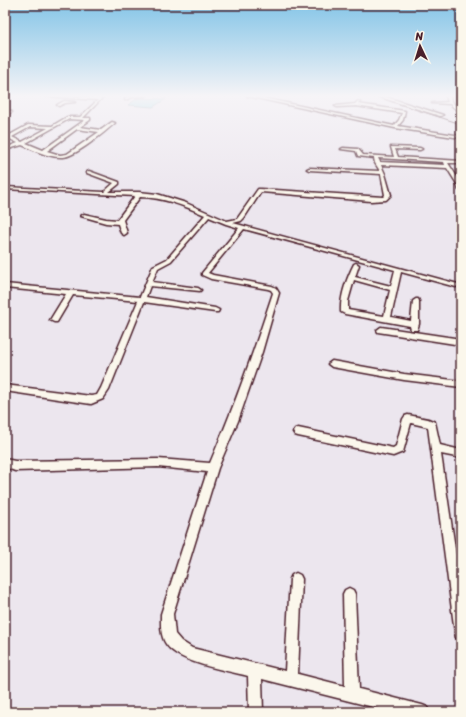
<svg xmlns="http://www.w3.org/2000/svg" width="466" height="717" font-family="Sriracha,sans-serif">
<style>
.water{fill:#8cdde5;stroke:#72919b}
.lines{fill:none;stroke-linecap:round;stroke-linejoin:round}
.minor-casing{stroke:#4a1f2b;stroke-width:3}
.minor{fill:#fbf7ec;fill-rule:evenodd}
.rail{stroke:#4a1f2b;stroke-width:1}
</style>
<rect width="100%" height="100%" fill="#ece6ee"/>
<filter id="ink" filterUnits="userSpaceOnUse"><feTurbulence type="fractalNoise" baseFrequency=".025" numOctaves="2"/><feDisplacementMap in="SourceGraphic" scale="8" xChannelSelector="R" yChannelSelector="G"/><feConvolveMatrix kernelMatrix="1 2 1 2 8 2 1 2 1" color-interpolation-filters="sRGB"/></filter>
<g filter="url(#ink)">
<path class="water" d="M138,98L166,99L153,107L128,105Z"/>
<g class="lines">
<g class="minor-casing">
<g id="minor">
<path d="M47,96L103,97L83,118H90V120L80,127L101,130L112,122L115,123C106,131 75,157 63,157C49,158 34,150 22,145L5,150V148L18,143L8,138V136L28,125L52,126L67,117H80L98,100ZM69,119L85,120L43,150L26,143ZM30,127L48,128L22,142L12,137ZM77,129L99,132L67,154L60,155L47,151Z"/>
<path d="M129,96H146L132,97L125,100V98Z"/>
<path d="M247,96H254L394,126L399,120L402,113L356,106L337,107L335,106L355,104L358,101L360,102L358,104L405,111L403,120L398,126L461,136V138L395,128Z"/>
<path d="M377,96H383L443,115L440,116Z"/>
<path d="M446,96H450L451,101L461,111V114L450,104L432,103L448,102Z"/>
<path d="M64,101L75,102L65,103L59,106L57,105Z"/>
<path d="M5,110L11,111L12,112L10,113L5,112Z"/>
<path d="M391,147L420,148L422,149L420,150L395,149L398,157L461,161V163H448L461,183V191L459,190L457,184L447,168L381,165L385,174L391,195L386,200L371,201L261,192L244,218L241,221L233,223L458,284L459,285L456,287L401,272L391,317L411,321L413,301L416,299H418L419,301V324L417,330H411L410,326L345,314L341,312C340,296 347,278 354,264L356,263L359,265L355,277L391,286L395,270L244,229L208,273L213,275L272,286L276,288L279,293L262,352L238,421L218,468L173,614L175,634L181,641L192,648L285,671L290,579L292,575L296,573L300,575L302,579L298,674L345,686L343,594L345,590L349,588L353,590L355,594L359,689L422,705L427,707L429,712H393L262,679L263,712H249L248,676C226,670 178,663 166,644C160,635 161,624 161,614L207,472L158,467L15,471L5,467V459L15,461L158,459L210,463C234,407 254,351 273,293L271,290L268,289L211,279L202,275V273L239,228L226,224L209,217L171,261L158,268L152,282L198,288L201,290L200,291L150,286L146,297L215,308L219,310L218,312H215L144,302L109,390L103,399L91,404L5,391V385L91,396L97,395L101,388L138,301L73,295L57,322H54L50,320L66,294L5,288V284L140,297L153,266L167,259L205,215C182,205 165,198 140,197L123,220L127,233L124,235L121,233L118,224L106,223L81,216L84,214L106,219L117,220L135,196L5,189V187L104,192L114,183L87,173V172L89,171L119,182V184L109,192H139L157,194L186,203L227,221L237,219L258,189H260L383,197L385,195L381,174L309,170L307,169L309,168L380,171L375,163L374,158L358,156L356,151L341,149L343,148L358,149L363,155L394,157ZM378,158L444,162L445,165L380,162ZM354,280L390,290L384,316L348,310V301Z"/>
<path d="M381,327L461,339V345L378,332L377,330Z"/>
<path d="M332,361L404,374L461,381V387L404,380L332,367L328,364Z"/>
<path d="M408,415L428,419L435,422L440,445L461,450V458L441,454L461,589V639L456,638L455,633L428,427L411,423L403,452L393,456L298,436L295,435L293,432L295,429L298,428L393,448L396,446L403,419L405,416Z"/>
</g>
</g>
<use href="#minor" class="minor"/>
<path class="rail" d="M374,96L461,124"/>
</g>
</g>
<linearGradient id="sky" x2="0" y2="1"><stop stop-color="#83c4e7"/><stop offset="0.49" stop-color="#f6f4f7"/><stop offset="1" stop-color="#f6f4f7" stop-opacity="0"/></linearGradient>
<rect width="466" height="196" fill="url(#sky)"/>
<rect width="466" height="717" fill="none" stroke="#fbf7ec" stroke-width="20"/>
<rect x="10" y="10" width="446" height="697" fill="none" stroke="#4a1f2b" stroke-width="1.5" filter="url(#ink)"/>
<g transform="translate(420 46) rotate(356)" stroke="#fbf7ec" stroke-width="3" paint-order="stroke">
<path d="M0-3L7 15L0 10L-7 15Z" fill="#4a1f2b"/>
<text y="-6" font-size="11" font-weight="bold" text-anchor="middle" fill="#4a1f2b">N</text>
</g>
</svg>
